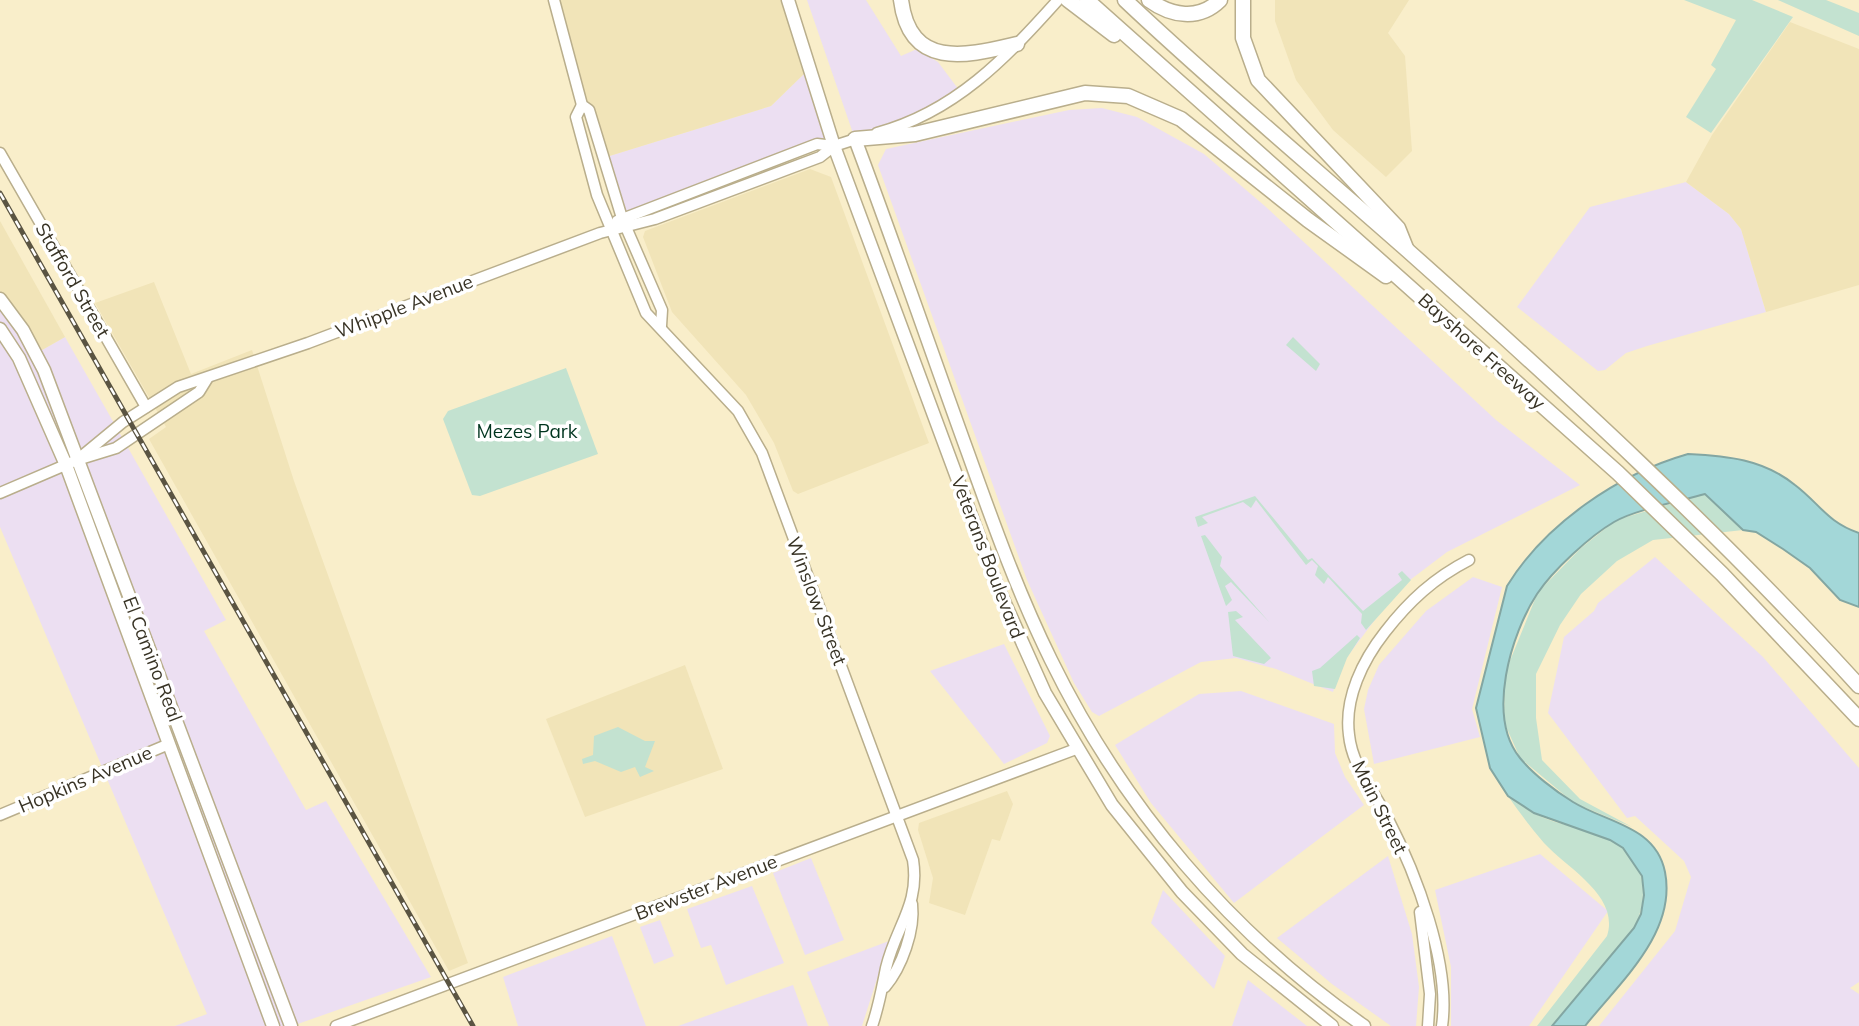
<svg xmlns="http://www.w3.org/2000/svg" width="1859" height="1026" font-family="Mulish,sans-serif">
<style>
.commercial{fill:#ecdff2}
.built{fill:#f1e4b8}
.green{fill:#c3e2d0}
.water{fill:#a3d7d8;stroke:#83a6a2;stroke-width:2}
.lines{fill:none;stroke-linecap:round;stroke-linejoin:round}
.secondary-casing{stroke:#b9ae8c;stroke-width:13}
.primary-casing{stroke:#b9ae8c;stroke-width:15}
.highway-casing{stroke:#b9ae8c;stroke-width:17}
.secondary{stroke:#fff;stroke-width:10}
.primary{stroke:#fff;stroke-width:12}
.highway{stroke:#fff;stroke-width:14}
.rail-casing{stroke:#5a5442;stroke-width:5}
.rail{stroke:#fff;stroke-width:2.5;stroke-dasharray:8;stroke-linecap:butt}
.labels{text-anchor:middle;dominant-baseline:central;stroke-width:7;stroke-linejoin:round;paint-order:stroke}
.street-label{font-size:19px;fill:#383325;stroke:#fff}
.park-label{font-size:19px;fill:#00351f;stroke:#fff}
</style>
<rect width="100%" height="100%" fill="#f9eeca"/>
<g class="commercial">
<path d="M807,0H866L901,56L917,49L938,62L962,94L947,105L855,139Z"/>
<path d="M809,69L834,146L817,144L622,218L603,158L771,106Z"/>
<path d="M1102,108L1137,117L1204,154L1266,207L1496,420L1580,485L1447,552L1410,580L1386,605L1344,661L1333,692L1276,669L1236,658L1201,662L1099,716L1092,712L1074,683L1027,580L878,165L886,149L1069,110Z"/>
<path d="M1686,182L1729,214L1741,229L1766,312L1647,346L1626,353L1605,370L1598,371L1517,307L1590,207Z"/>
<path d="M0,291L42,350L65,337L226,620L204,631L306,810L326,801L431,977L292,1026H175L207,1014L0,527Z"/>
<path d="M1655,557L1763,657L1859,768V982L1850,988L1859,994V1026H1599L1675,931L1691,877L1684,861L1635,816L1627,818L1548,713L1564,637L1594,611L1598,603Z"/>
<path d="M1473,577L1502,587L1472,709L1480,737L1374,764L1364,709L1368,690L1379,665L1426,611Z"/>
<path d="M1004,644L1050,736L1047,743L1004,764L930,671Z"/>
<path d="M1241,691L1334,724L1335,753L1345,777L1364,805L1234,903L1151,803L1115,745L1199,694Z"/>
<path d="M1540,854L1608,911L1529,1026H1451V967L1435,890Z"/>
<path d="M1388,856L1412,934L1419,987L1416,1026H1391L1332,984L1277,938Z"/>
<path d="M811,858L844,940L805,955L773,873Z"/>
<path d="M752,886L784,963L726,985L711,945L701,948L687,909Z"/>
<path d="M1163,890L1225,956L1214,989L1151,923Z"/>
<path d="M660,920L674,956L654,964L640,927Z"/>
<path d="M612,936L646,1026H518L503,977Z"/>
<path d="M889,941L862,1026H829L807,972Z"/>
<path d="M1248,980L1307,1026H1232Z"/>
<path d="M793,985L808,1026H678Z"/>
</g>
<g class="built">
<path d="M554,0H788L809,69L771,106L603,158L582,105Z"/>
<path d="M1275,0H1409L1388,33L1405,56L1412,151L1386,177L1333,130L1296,80L1275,21Z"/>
<path d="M1790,22L1859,49V285L1766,312L1741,229L1729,214L1686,182L1712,135Z"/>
<path d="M810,169L831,177L929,443L798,494L793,491L774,443L746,395L672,312L643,237L645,231Z"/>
<path d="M0,221L65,337L42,350L0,291Z"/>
<path d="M154,282L191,374L252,350L294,481L468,963L449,971L149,439L166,427L95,303Z"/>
<path d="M685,665L723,769L585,817L546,719Z"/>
<path d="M1007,791L1013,804L1000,841L992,839L965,915L929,903L933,878L918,830L919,823Z"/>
</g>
<g class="green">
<path d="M1684,0H1752L1793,17L1711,133L1686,117L1716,69L1711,65L1736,20Z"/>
<path d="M1778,0H1826L1859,13V36Z"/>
<path d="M1293,337L1320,364L1316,371L1286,345Z"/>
<path d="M566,368L598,454L480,496L472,495L443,419L448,411Z"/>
<path d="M1705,494L1743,530L1653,540L1617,561L1581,594L1560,625L1536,674V718L1542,760L1580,799L1632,827L1574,803L1520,758L1504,722L1505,673L1538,592L1581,548L1616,520Z"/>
<path d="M1255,496L1308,560L1312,558L1363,611L1402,580L1398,574L1402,571L1411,580L1366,630L1361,623L1362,614L1328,577L1324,584L1315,575L1318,566L1312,560L1306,565L1256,500L1251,508L1243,502L1202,517L1208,523L1198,527L1195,517Z"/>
<path d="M1205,535L1222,557L1220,566L1270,623L1231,582L1225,586L1232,600L1226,606L1201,536Z"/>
<path d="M1236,611L1243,617L1235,620L1271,658L1264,664L1233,656L1228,612Z"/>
<path d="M1357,635L1360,638L1347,658L1335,689L1314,686L1312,671L1320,668Z"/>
<path d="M618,727L645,741H655L645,767L654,771L640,777L635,767L621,772L595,761L583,764L582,759L593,755L594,736Z"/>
<path d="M1508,796C1516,802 1525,809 1535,814C1559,826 1587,828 1611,840C1646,857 1650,897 1634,928L1552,1026H1537L1607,936C1620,896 1568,869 1544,843C1531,828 1519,812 1508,796Z"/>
</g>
<path class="water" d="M1688,454C1727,456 1763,459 1795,485C1820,504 1827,522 1859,533V607L1840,600L1810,568L1783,549L1756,532L1743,530L1705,494C1681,501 1634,510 1614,522C1590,536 1553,570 1537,594C1511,634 1486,716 1520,758C1533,774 1555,791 1573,802C1607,823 1656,826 1665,872C1677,933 1619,983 1585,1026H1552L1634,928L1641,914L1644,895L1642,876L1623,848L1610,840L1534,813L1508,796L1490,768L1476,708L1507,586C1545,524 1618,474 1688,454Z"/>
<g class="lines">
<g class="secondary-casing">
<g id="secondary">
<path d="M554,0L582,105L589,110L622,218L662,310L661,326"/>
<path d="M582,105L576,117L597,195L646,313L738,411L762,453L913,860C920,905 896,926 886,968C882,988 879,1006 872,1026"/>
<path d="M877,133C955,112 1006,58 1058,0"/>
<path d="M0,153L146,407"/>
<path d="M617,221L817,144L834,146"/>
<path d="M77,460L123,422L178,387L308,343L600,233L655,219L820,157L834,146L862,137"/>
<path d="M0,493L77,460L116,448L199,392L207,379"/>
<path d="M0,815L169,744"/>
<path d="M1420,912L1430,994L1428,1026"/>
<path d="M885,987C902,967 915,930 912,904"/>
<path d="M336,1026L1076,749"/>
<path d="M1442,1026C1451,964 1416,873 1387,817C1374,791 1352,766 1349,735C1344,698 1363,660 1385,632C1409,601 1434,578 1469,560"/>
</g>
</g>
<g class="primary-casing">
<g id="primary">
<path d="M788,0L834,146L998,588L1045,693L1112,805L1182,892L1242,954L1332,1026"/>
<path d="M855,139C894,243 930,348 968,453C993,523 1018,593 1051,660C1123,807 1230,933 1364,1026"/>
<path d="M0,299L23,330L44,370L291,1026"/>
<path d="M0,329L19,358L66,465L273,1026"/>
</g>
</g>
<g class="highway-casing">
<g id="highway">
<path d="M901,0C910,72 970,55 1017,44"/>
<path d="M1068,0L1114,35"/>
<path d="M1087,0L1618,473L1722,574L1859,719"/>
<path d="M1125,0C1216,86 1312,166 1406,249C1562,388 1718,531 1859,686"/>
<path d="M1149,0C1171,16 1199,21 1220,0"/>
<path d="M1243,0V38L1258,80L1398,228L1406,248"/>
<path d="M855,139L915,134L1085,93L1128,96L1181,119L1308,220L1386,276"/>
</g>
</g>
<use href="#secondary" class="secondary"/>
<use href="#primary" class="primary"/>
<use href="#highway" class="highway"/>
<g class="rail-casing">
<path id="rail" d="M0,193L473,1026"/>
</g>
<use href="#rail" class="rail"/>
</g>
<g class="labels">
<g class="street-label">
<text transform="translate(73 280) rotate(60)">Stafford Street</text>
<text transform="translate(404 306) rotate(-21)">Whipple Avenue</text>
<text transform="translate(1482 351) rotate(42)">Bayshore Freeway</text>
<text transform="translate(988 557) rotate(69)">Veterans Boulevard</text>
<text transform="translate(817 601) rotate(69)">Winslow Street</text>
<text transform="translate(153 659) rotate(69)">El Camino Real</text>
<text transform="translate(85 779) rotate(-23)">Hopkins Avenue</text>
<text transform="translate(1380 807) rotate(64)">Main Street</text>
<text transform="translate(706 887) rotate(-21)">Brewster Avenue</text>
</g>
<g class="park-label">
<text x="527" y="431">Mezes Park</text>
</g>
</g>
</svg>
